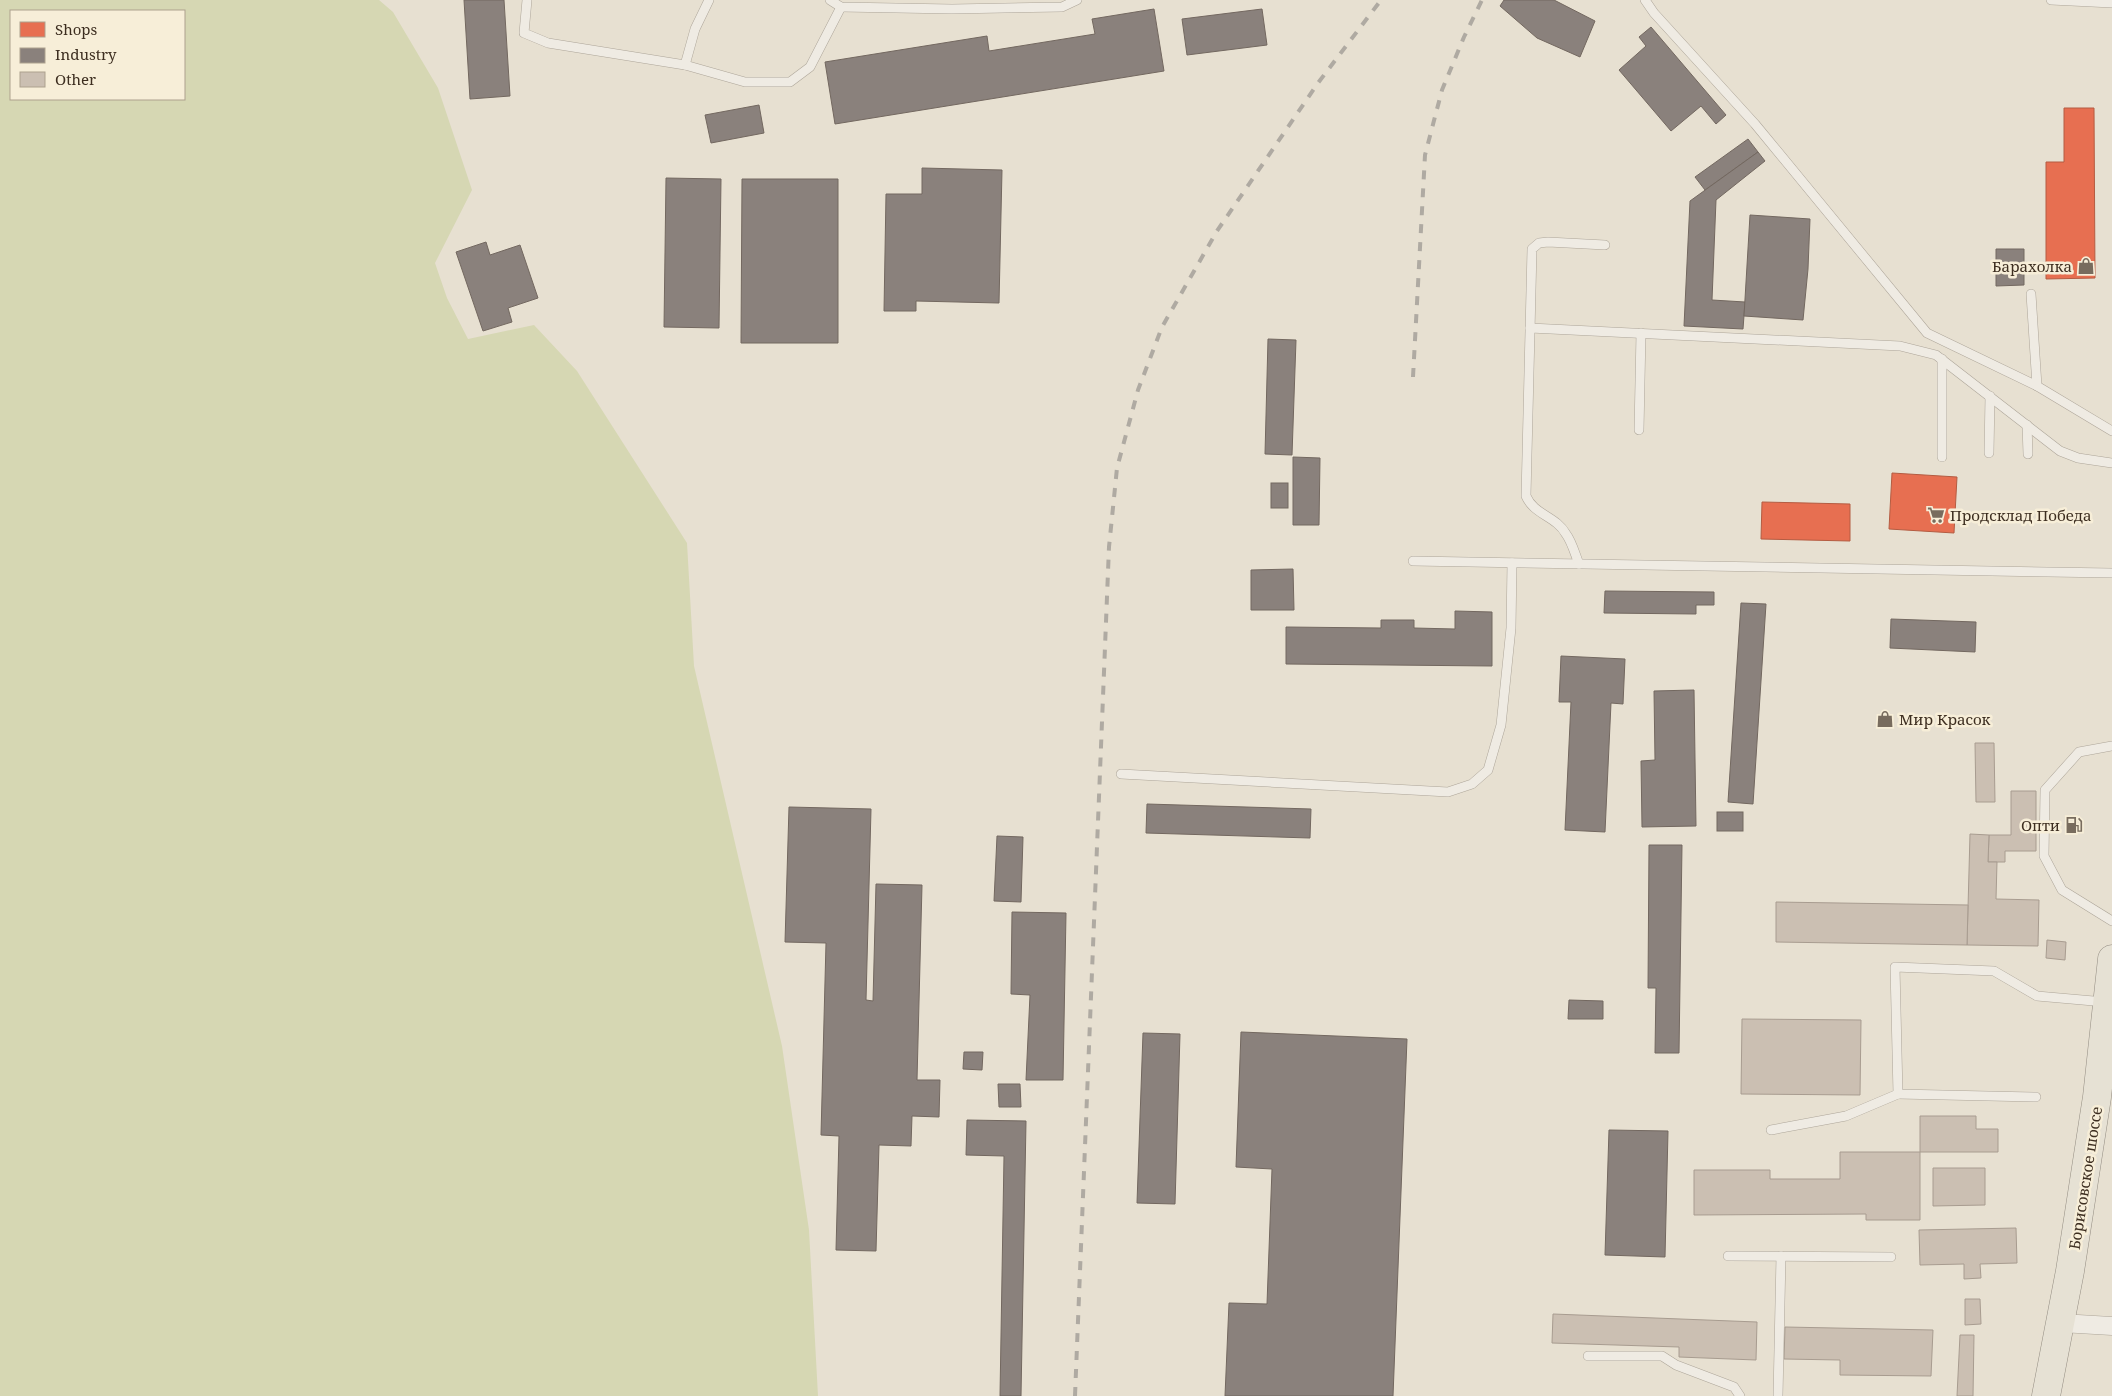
<svg xmlns="http://www.w3.org/2000/svg" width="2112" height="1396" font-family="'Noto Serif',serif">
<style>
.green{fill:#d6d7b3;fill-rule:evenodd}
.shops{fill:#e76f51;stroke:#b45c42}
.industry{fill:#8a817c;stroke:#736860}
.building{fill:#cbbfb2;stroke:#a89c90}
.lines{fill:none;stroke-linecap:round;stroke-linejoin:round}
.lane-casing{stroke:#ada599;stroke-width:10}
.street-casing{stroke:#ada599;stroke-width:19}
.primary-casing{stroke:#928b80;stroke-width:29}
.lane{stroke:#efebe3;stroke-width:9}
.street{stroke:#efebe3;stroke-width:18}
.primary{stroke:#e6e1d4;stroke-width:28}
.rail{stroke:#afaaa2;stroke-width:4;stroke-dasharray:9 9;stroke-linecap:butt}
.labels{text-anchor:middle;dominant-baseline:central;stroke-width:5;stroke-linejoin:round;paint-order:stroke}
.poi-label{font-size:15px;fill:#3d2e20;stroke:#f7eed8;text-anchor:end}
.street-label{font-size:15px;fill:#3d2e20;stroke:#f7eed8}
</style>
<rect width="100%" height="100%" fill="#e7e0d1"/>
<path class="green" d="M0,0H379L393,12L438,88L472,190L435,263L447,298L468,339L534,325L577,371L687,543L694,666L782,1046L809,1230L818,1396H0ZM11,11H184V99H11Z"/>
<g class="shops">
<path d="M2064,108H2094L2095,278L2046,279V162H2064Z"/>
<path d="M1892,473L1957,477L1954,533L1889,529Z"/>
<path d="M1762,502L1850,504V541L1761,539Z"/>
</g>
<g class="industry">
<path d="M464,0H504L510,96L470,99Z"/>
<path d="M1504,0H1554L1595,21L1580,57L1537,38L1500,6Z"/>
<path d="M1154,9L1164,71L835,124L825,62L987,36L989,51L1095,34L1092,19Z"/>
<path d="M1262,9L1267,45L1187,55L1182,19Z"/>
<path d="M1651,27L1726,115L1716,124L1701,106L1671,131L1619,70L1646,46L1639,37Z"/>
<path d="M759,105L764,133L711,143L705,115Z"/>
<path d="M1748,139L1758,152L1705,190L1695,177Z"/>
<path d="M1758,152L1765,161L1716,200L1712,300L1745,302L1743,329L1684,326L1690,201Z"/>
<path d="M922,168L1002,170L999,303L916,301V311H884L886,194H922Z"/>
<path d="M666,178L721,179L719,328L664,327Z"/>
<path d="M742,179H838V343H741Z"/>
<path d="M1750,215L1810,219L1808,269L1803,320L1744,316Z"/>
<path d="M486,242L490,255L520,245L538,298L508,308L512,322L483,331L456,252Z"/>
<path d="M1996,249H2024V285L1996,286Z"/>
<path d="M1268,339L1296,340L1292,455L1265,454Z"/>
<path d="M1293,457L1320,458L1319,525H1293Z"/>
<rect x="1271" y="483" width="17" height="25"/>
<path d="M1293,569L1294,610H1251V570Z"/>
<path d="M1605,591L1714,592V605H1696V614L1604,613Z"/>
<path d="M1741,603L1766,604L1753,804L1728,802Z"/>
<path d="M1455,611L1492,612V666L1286,664V627L1381,628V620H1414V628L1455,629Z"/>
<path d="M1891,619L1976,622L1975,652L1890,648Z"/>
<path d="M1561,656L1625,659L1623,704L1611,703L1605,832L1565,830L1571,702H1559Z"/>
<path d="M1694,690L1696,826L1642,827L1641,761L1655,760L1654,691Z"/>
<path d="M1147,804L1311,809L1310,838L1146,833Z"/>
<path d="M789,807L871,809L866,1000L873,1001L876,884L922,885L917,1080H940L939,1117L912,1116L911,1146L879,1145L876,1251L836,1250L839,1136L821,1135L826,943L785,942Z"/>
<rect x="1717" y="812" width="26" height="19"/>
<path d="M997,836L1023,837L1021,902L994,901Z"/>
<path d="M1649,845H1682L1679,1053H1655L1656,988H1648Z"/>
<path d="M1012,912L1066,913L1063,1080H1026L1030,995L1011,994Z"/>
<path d="M1569,1000L1603,1001V1019H1568Z"/>
<path d="M1241,1032L1407,1039L1393,1396H1225L1229,1303L1267,1304L1272,1169L1236,1167Z"/>
<path d="M1143,1033L1180,1034L1175,1204L1137,1203Z"/>
<path d="M964,1052H983L982,1070L963,1069Z"/>
<path d="M998,1084H1020L1021,1107H999Z"/>
<path d="M967,1120L1026,1121L1021,1396H1000L1004,1156L966,1155Z"/>
<path d="M1609,1130L1668,1131L1665,1257L1605,1255Z"/>
</g>
<g class="building">
<path d="M1975,743H1994L1995,802H1976Z"/>
<path d="M2011,791H2036V851H2005V862H1988L1989,835H2011Z"/>
<path d="M1970,834L1989,835L1988,862H1997L1996,899L2039,900L2038,946L1967,945Z"/>
<path d="M1776,902L1968,905L1967,945L1776,942Z"/>
<path d="M2047,940L2066,942L2065,960L2046,958Z"/>
<path d="M1742,1019L1861,1020L1860,1095L1741,1094Z"/>
<path d="M1920,1116H1976V1129H1998V1152H1920Z"/>
<path d="M1840,1152H1920V1220H1866V1214L1694,1215V1170H1770V1179H1840Z"/>
<path d="M1933,1168H1985V1205L1933,1206Z"/>
<path d="M2016,1228L2017,1263L1980,1264L1981,1278L1964,1279V1264L1920,1265L1919,1230Z"/>
<path d="M1965,1299H1980L1981,1324L1965,1325Z"/>
<path d="M1553,1314L1757,1322L1756,1360L1679,1357V1347L1552,1343Z"/>
<path d="M1785,1327L1933,1330L1931,1376L1840,1375V1360L1784,1359Z"/>
<path d="M1960,1335H1974L1973,1396H1957Z"/>
</g>
<g class="lines">
<g class="lane-casing">
<g id="lane">
<path d="M527,0L524,33L548,43L685,65L745,82H790L810,67L841,7"/>
<path d="M830,0L841,7L952,9L1062,7L1077,0"/>
<path d="M1645,0L1654,13L1755,124L1927,333L2037,386"/>
<path d="M2051,0L2112,3"/>
<path d="M685,65L695,29L709,0"/>
<path d="M2031,294L2037,386L2112,431"/>
<path d="M1530,328L1900,346L1936,355L2060,451L2078,458L2112,463"/>
<path d="M1942,359V457"/>
<path d="M2027,425L2028,454"/>
<path d="M1639,430L1641,333"/>
<path d="M1989,453L1990,396"/>
<path d="M1413,561L2112,573"/>
<path d="M1579,564C1575,554 1572,542 1566,534C1556,516 1534,515 1526,496L1532,249L1539,243L1548,242L1605,245"/>
<path d="M2112,746L2079,752L2045,790L2044,856L2062,890L2112,921"/>
<path d="M1121,774L1448,792L1472,784L1488,770L1501,725L1511,628L1512,563"/>
<path d="M2036,1097L1898,1094L1895,967L1994,971L2037,996L2105,1002"/>
<path d="M1771,1130L1846,1116L1898,1094"/>
<path d="M1728,1256L1891,1257"/>
<path d="M1588,1356H1662L1676,1365L1734,1387L1740,1396"/>
<path d="M1778,1396L1781,1256"/>
</g>
</g>
<g class="street-casing">
<path id="street" d="M2061,1323L2112,1326"/>
</g>
<g class="primary-casing">
<path id="primary" d="M2046,1396L2070,1271L2097,1097L2112,959"/>
</g>
<use href="#lane" class="lane"/>
<use href="#street" class="street"/>
<use href="#primary" class="primary"/>
<g class="rail">
<path d="M1413,377L1425,155L1442,90L1464,37L1482,0"/>
<path d="M1075,1396L1109,547L1117,468L1138,390L1162,327L1217,231L1318,83L1381,0"/>
</g>
</g>
<defs>
<g id="shop-bare" transform="scale(1.35)"><path d="M-5-2.5h2.3a2.7 3.5 0 0 1 5.4 0H5L5.5 6h-11ZM-1.5-2.5h3a1.5 2.3 0 0 0-3 0Z" fill="#786c5e" stroke="#f7eed8" stroke-width="2.5" paint-order="stroke"/></g>
<g id="supermarket-bare" transform="scale(1.35)"><path d="M-6-5.5h2.5l.6 2H6L4.5 2H-2.5L-4.4-4H-6ZM-1.5 3.2a1.3 1.3 0 1 0 .1 0ZM3 3.2a1.3 1.3 0 1 0 .1 0Z" fill="#786c5e" stroke="#f7eed8" stroke-width="2.5" paint-order="stroke"/></g>
<g id="fuel-bare" transform="scale(1.35)"><path d="M-5.5-6h7V0h2V4h1.3V-2.5L3-4.5l.8-.8L6-3V5H2.5V1h-1V6h-7ZM-4.2-4.7v3.2H.2V-4.7Z" fill="#786c5e" stroke="#f7eed8" stroke-width="2.5" paint-order="stroke"/></g>
</defs>
<g fill-rule="evenodd">
<use href="#shop-bare" x="2086" y="266"/>
<use href="#supermarket-bare" x="1936" y="515"/>
<use href="#shop-bare" x="1885" y="719"/>
<use href="#fuel-bare" x="2074" y="825"/>
</g>
<g class="labels">
<g class="poi-label">
<text x="2072" y="266">Барахолка</text>
<text x="1950" y="515" text-anchor="start">Продсклад Победа</text>
<text x="1899" y="719" text-anchor="start">Мир Красок</text>
<text x="2060" y="825">Опти</text>
</g>
<g class="street-label">
<text transform="translate(2085 1178) rotate(-81)">Борисовское шоссе</text>
</g>
</g>
<rect x="10" y="10" width="175" height="90" fill="#f7eed8" stroke="#ada18e"/>
<rect x="20" y="22" width="25" height="15" fill="#e76f51" stroke="#ada18e"/>
<text x="55" y="35" font-size="15" fill="#3d2e20">Shops</text>
<rect x="20" y="48" width="25" height="15" fill="#8a817c" stroke="#ada18e"/>
<text x="55" y="60" font-size="15" fill="#3d2e20">Industry</text>
<rect x="20" y="72" width="25" height="15" fill="#cbbfb2" stroke="#ada18e"/>
<text x="55" y="85" font-size="15" fill="#3d2e20">Other</text>
</svg>
